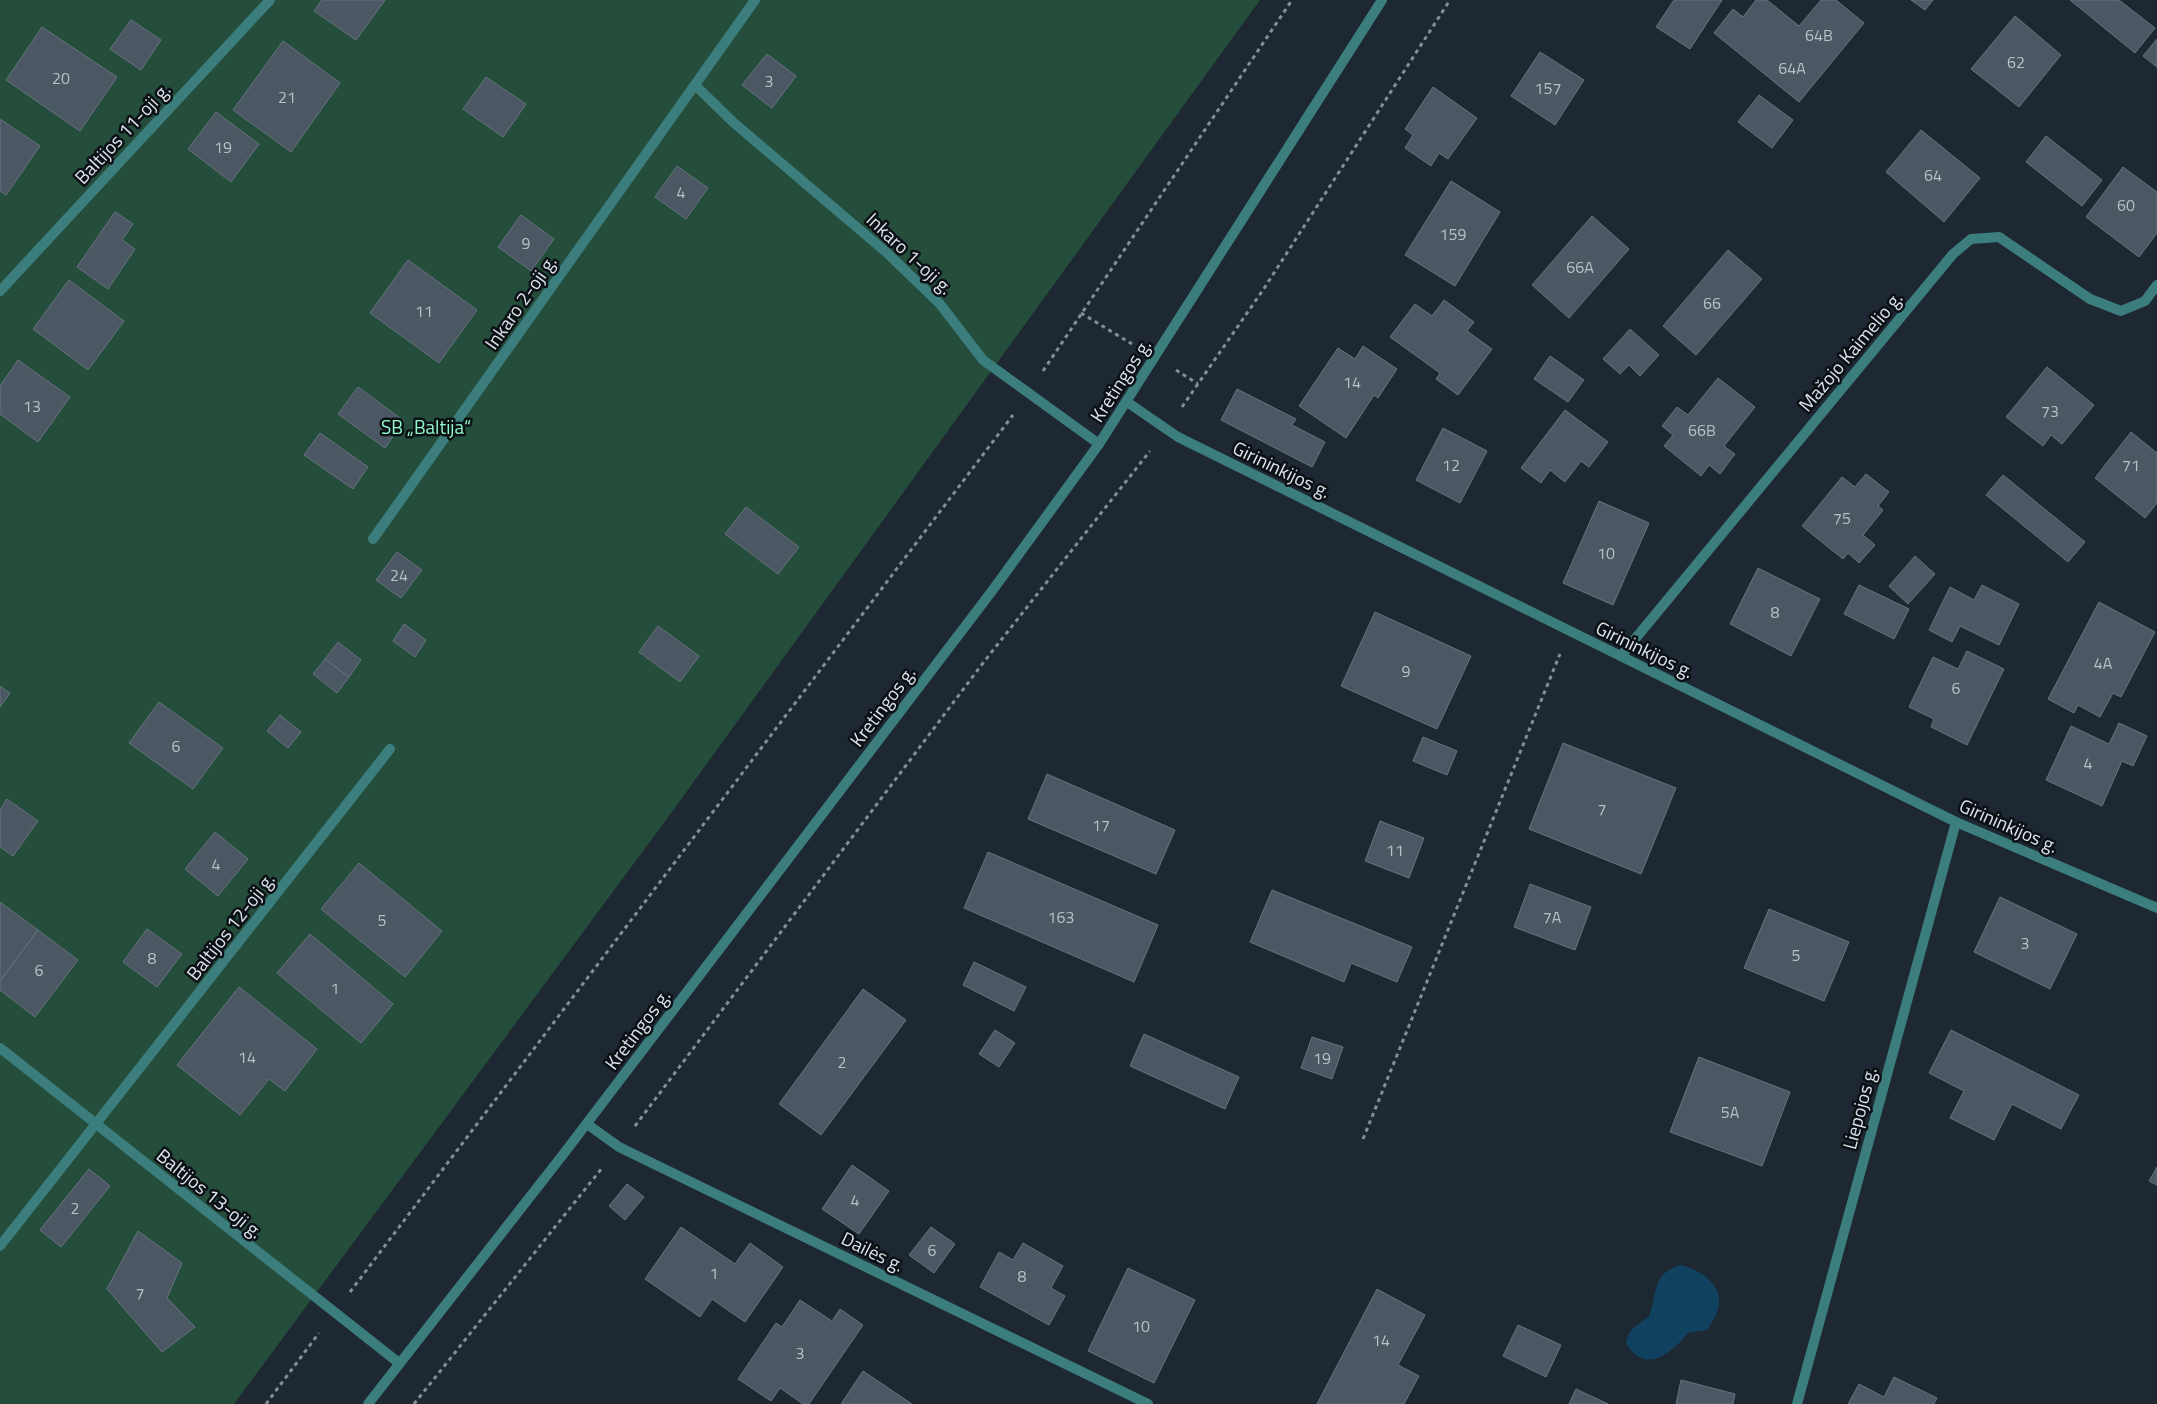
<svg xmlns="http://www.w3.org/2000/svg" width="2157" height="1404" font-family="'Titillium Web',sans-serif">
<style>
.green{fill:#254d3b}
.water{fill:#10415f}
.building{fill:#4b5762;stroke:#677380}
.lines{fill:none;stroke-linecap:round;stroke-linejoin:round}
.path{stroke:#858e97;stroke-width:3;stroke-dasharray:4 4;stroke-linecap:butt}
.minor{stroke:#3c7e7e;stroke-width:10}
.labels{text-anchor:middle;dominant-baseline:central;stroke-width:5;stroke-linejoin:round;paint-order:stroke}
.number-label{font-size:16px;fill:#b8c0c8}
.street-label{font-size:19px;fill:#dce3ea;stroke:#0b1015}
.park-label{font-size:19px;fill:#8ff9ca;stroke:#0b1015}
</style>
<rect width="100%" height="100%" fill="#1d2832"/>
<path class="green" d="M0,0H1260L666,820L234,1404H0Z"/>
<path class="water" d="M1681,1265C1700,1269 1725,1286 1718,1309C1716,1317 1711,1324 1707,1330L1688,1333C1672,1353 1645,1376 1626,1343C1630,1326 1637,1326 1649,1316C1658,1293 1651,1273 1681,1265Z"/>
<g class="building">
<path d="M322,0H385L356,40L314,11Z"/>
<path d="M1674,0H1722L1690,49L1656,27Z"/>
<path d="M1756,0H1767L1799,26L1821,0H1836L1864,23L1799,102L1714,33L1733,9L1743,17Z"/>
<path d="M1911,0H1933L1925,10Z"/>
<path d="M2070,0H2119L2155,28L2135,53Z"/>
<path d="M2015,16L2061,55L2019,107L1971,69Z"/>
<path d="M131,20L161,40L141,70L110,49Z"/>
<path d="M42,27L117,77L80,131L6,80Z"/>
<path d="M2157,39V67L2143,56Z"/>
<path d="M283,41L340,83L291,152L233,110Z"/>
<path d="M1540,52L1584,80L1555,125L1511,96Z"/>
<path d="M767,54L796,76L772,108L742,85Z"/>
<path d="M486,77L526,104L503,137L463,109Z"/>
<path d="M1433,87L1477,118L1448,159L1439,153L1431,166L1405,148L1413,135L1405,129Z"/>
<path d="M1759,95L1793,120L1772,148L1738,122Z"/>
<path d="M216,112L259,144L231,182L188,149Z"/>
<path d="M0,119L40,146L6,195L0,191Z"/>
<path d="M1921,130L1980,178L1944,222L1886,172Z"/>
<path d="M2046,136L2102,180L2082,206L2026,162Z"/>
<path d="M677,166L708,188L686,219L655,197Z"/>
<path d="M2123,167L2157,192V233L2139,257L2086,217Z"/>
<path d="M1451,181L1500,212L1455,286L1405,255Z"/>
<path d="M115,212L133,224L122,240L135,249L108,289L77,267Z"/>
<path d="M521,215L554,239L531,271L498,247Z"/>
<path d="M1592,216L1629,249L1569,318L1532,285Z"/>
<path d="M1728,250L1762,279L1696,355L1663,326Z"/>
<path d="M408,260L477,310L439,363L370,313Z"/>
<path d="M69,280L124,321L88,370L33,329Z"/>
<path d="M1444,300L1474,322L1467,331L1492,349L1458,395L1436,379L1440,373L1390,337L1415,304L1432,316Z"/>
<path d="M1630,329L1659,355L1640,376L1629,365L1620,374L1603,359Z"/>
<path d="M1363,346L1397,369L1378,398L1374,395L1346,438L1299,406L1338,348L1355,359Z"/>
<path d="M1550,356L1584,380L1568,402L1534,379Z"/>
<path d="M18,360L70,397L38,442L0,414V386Z"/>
<path d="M2047,367L2094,405L2062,444L2051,435L2043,446L2006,417Z"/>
<path d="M1718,378L1755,407L1724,446L1735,454L1720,474L1709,465L1701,476L1664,446L1673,435L1662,426L1677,407L1688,415Z"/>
<path d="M358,387L404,421L385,448L338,414Z"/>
<path d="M1237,389L1296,419L1292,425L1325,442L1312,467L1221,420Z"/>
<path d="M1565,410L1608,442L1589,467L1581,461L1565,482L1550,470L1541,483L1521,468Z"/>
<path d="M1443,428L1487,451L1460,503L1416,480Z"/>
<path d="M2131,432L2157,453V503L2145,518L2095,478Z"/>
<path d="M320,433L368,467L353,489L304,455Z"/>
<path d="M1866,474L1889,492L1878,506L1883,510L1863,535L1875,545L1859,563L1848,553L1843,559L1802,526L1842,477L1855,487Z"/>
<path d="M2003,475L2085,542L2068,562L1986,495Z"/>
<path d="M1599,501L1649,523L1613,605L1563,583Z"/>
<path d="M746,507L799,547L778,574L725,534Z"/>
<path d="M397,552L422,570L401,598L376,580Z"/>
<path d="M1915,556L1935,574L1908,604L1889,586Z"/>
<path d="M1758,568L1820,599L1791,656L1730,624Z"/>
<path d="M1859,585L1909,609L1894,639L1844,614Z"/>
<path d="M1982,585L2019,604L1999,645L1960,626L1952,642L1929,630L1950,587L1974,600Z"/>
<path d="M2099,602L2155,632L2121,697L2113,693L2100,717L2078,705L2074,713L2048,699Z"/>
<path d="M1375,612L1471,656L1437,729L1341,686Z"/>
<path d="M404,624L426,640L415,657L393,641Z"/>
<path d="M658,626L699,656L680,682L639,652Z"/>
<path d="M338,642L361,660L349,677L325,659Z"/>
<path d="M1967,651L2004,669L1967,745L1931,727L1934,719L1909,707L1933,657L1958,669Z"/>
<path d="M325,659L349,677L337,693L313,674Z"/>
<path d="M0,686L10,693L0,707Z"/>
<path d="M159,702L223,748L193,789L129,743Z"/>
<path d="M280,715L301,732L288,748L267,731Z"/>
<path d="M2119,723L2147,736L2133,766L2122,761L2102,806L2046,780L2071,726L2109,744Z"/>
<path d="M1423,737L1457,751L1447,775L1413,761Z"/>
<path d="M1563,743L1676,788L1641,874L1529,829Z"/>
<path d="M1047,774L1175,830L1156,874L1028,819Z"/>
<path d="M7,799L38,821L13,856L0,847V810Z"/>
<path d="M1380,821L1424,838L1409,878L1365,861Z"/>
<path d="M215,832L248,859L218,896L185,869Z"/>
<path d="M988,852L1158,925L1134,982L964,908Z"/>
<path d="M359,863L442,931L405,977L321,909Z"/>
<path d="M1530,884L1591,907L1575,950L1514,927Z"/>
<path d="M1272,890L1412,947L1397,982L1351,963L1344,982L1250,942Z"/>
<path d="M2000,897L2077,934L2050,989L1974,952Z"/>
<path d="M0,902L38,930L0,981Z"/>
<path d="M1769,909L1849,942L1824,1001L1744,968Z"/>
<path d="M147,929L182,954L157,987L123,962Z"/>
<path d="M38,930L78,960L35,1017L0,990V981Z"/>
<path d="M310,934L393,1004L361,1043L277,973Z"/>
<path d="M974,962L1026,987L1014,1011L963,985Z"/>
<path d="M239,987L317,1049L285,1091L269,1079L240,1115L177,1065Z"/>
<path d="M863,989L906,1020L821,1135L779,1104Z"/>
<path d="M995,1030L1015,1043L999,1067L979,1054Z"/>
<path d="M1951,1030L2079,1095L2061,1129L2012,1104L1994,1140L1950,1118L1964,1091L1929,1073Z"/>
<path d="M1144,1034L1239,1077L1225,1109L1130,1066Z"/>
<path d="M1312,1037L1343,1047L1332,1079L1301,1068Z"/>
<path d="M1699,1057L1790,1092L1762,1166L1670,1132Z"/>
<path d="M852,1165L889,1191L859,1234L822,1209Z"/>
<path d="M2157,1167V1185L2149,1181Z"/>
<path d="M89,1169L110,1186L61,1247L40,1230Z"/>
<path d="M627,1184L644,1197L625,1220L609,1206Z"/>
<path d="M681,1227L735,1264L750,1243L783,1267L745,1322L712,1299L700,1317L645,1279Z"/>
<path d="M931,1227L955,1244L934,1273L909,1255Z"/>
<path d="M138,1231L182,1263L167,1298L195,1327L162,1352L107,1289Z"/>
<path d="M1023,1243L1063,1266L1051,1288L1065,1296L1049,1325L980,1287L999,1252L1013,1260Z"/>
<path d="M1128,1268L1195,1300L1154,1383L1088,1351Z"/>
<path d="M1377,1289L1425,1315L1398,1365L1419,1376L1404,1404H1317Z"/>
<path d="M800,1300L832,1321L840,1309L863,1325L809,1404H803L780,1388L771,1401L738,1379L776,1323L782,1327Z"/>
<path d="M1518,1325L1561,1345L1546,1377L1503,1356Z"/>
<path d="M863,1371L912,1404H841Z"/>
<path d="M1894,1377L1937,1398L1934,1404H1848L1859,1384L1884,1397Z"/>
<path d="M1681,1380L1735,1394L1733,1404H1676Z"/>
<path d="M1576,1389L1608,1404H1569Z"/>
</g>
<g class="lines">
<g class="path">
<path d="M1081,313L1132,344"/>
<path d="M1176,370L1198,384"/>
<path d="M1043,371L1292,0"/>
<path d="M1182,407L1263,290L1450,0"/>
<path d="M635,1126L983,663L1150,451"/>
<path d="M1363,1139L1560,654"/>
<path d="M350,1292L1013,415"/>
<path d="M266,1404L319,1333"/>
<path d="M414,1404L602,1168"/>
</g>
<g class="minor">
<path d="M695,85L734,123L886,252L940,304L983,360L1099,444"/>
<path d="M0,291L270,0"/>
<path d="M1127,402L1178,437L1956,822L2157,908"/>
<path d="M373,539L755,0"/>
<path d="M1621,656L1953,254L1971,239L1999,237L2090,299L2121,311L2145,301L2157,285"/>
<path d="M0,1048L399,1363"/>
<path d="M587,1124L619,1147L1148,1404"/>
<path d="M0,1246L390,749"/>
<path d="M368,1404L565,1152L992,591L1099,444L1382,0"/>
<path d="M1797,1404L1956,822"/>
</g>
</g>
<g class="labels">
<g class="number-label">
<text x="1819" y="35">64B</text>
<text x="2016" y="62">62</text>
<text x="1792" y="68">64A</text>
<text x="61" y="78">20</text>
<text x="769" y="81">3</text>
<text x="1548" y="88">157</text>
<text x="287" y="97">21</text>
<text x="223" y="147">19</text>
<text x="1933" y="175">64</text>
<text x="681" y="192">4</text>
<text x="2126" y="205">60</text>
<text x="1453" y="234">159</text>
<text x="526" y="243">9</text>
<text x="1580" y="267">66A</text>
<text x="1712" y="303">66</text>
<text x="424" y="311">11</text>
<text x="1352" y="382">14</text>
<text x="32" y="406">13</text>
<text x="2050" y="411">73</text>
<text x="1702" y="430">66B</text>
<text x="1451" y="465">12</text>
<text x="2131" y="465">71</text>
<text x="1842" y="518">75</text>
<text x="1606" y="553">10</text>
<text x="399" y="575">24</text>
<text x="1775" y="612">8</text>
<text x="2103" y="663">4A</text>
<text x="1406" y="671">9</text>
<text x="1956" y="688">6</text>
<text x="176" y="746">6</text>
<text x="2088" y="763">4</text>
<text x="1602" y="809">7</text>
<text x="1101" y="825">17</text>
<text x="1395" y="850">11</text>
<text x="216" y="864">4</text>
<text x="1061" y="917">163</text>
<text x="1552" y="917">7A</text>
<text x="382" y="920">5</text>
<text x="2025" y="943">3</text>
<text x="1796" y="955">5</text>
<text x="152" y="958">8</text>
<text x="39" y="970">6</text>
<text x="335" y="988">1</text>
<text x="247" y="1057">14</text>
<text x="1322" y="1058">19</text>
<text x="842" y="1062">2</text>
<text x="1730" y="1112">5A</text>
<text x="855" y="1200">4</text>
<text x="75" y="1208">2</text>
<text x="932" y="1250">6</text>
<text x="714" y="1273">1</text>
<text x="1022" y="1276">8</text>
<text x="140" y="1293">7</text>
<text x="1141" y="1326">10</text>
<text x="1381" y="1340">14</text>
<text x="800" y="1353">3</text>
</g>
<g class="street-label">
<text transform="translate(122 133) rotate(-47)">Baltijos 11-oji g.</text>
<text transform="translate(910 253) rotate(43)">Inkaro 1-oji g.</text>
<text transform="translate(520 302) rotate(-55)">Inkaro 2-oji g.</text>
<text transform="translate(1850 351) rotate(-50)">Mažojo Kaimelio g.</text>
<text transform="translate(1120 380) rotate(-57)">Kretingos g.</text>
<text transform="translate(1282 469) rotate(26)">Girininkijos g.</text>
<text transform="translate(1645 649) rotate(26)">Girininkijos g.</text>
<text transform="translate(882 706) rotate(-53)">Kretingos g.</text>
<text transform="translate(2009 825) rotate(24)">Girininkijos g.</text>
<text transform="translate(230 926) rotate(-52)">Baltijos 12-oji g.</text>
<text transform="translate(637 1029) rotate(-53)">Kretingos g.</text>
<text transform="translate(1859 1108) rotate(-75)">Liepojos g.</text>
<text transform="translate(210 1193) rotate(39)">Baltijos 13-oji g.</text>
<text transform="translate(873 1251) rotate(26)">Dailės g.</text>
</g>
<g class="park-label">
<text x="426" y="426">SB „Baltija“</text>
</g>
</g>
</svg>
